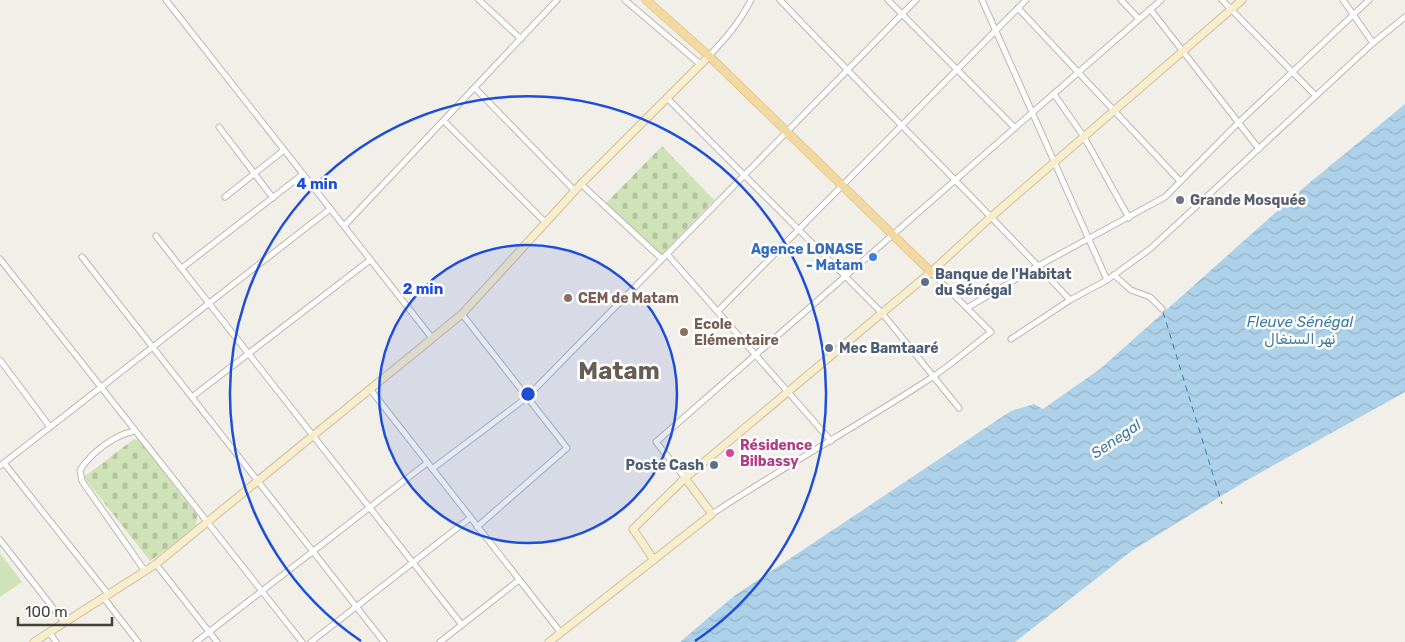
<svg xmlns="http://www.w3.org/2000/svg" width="1405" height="642" font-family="Rubik,'Noto Sans Arabic',sans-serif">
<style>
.cemetery{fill:url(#cemetery-stones)}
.park{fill:#d0e2b7}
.water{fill:url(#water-waves)}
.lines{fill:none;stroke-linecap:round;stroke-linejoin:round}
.ferry{stroke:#3e7ca5;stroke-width:1;stroke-dasharray:6 5;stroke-linecap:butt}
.street-casing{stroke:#bdb7ad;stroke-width:7}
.secondary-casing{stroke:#cdbf9e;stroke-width:9}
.primary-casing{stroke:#d6b574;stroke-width:9}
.street{stroke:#fff;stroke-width:5}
.secondary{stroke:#f8edcd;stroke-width:7}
.primary{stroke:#f2d9a2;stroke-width:8}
.ring{fill:none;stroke:#1d4ed8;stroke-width:2.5}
.worship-dot{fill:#6b7280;stroke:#fff;stroke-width:2}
.shop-dot{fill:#3f7fe0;stroke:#fff;stroke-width:2}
.service-dot{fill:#5c6f8a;stroke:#fff;stroke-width:2}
.education-dot{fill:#8d6e63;stroke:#fff;stroke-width:2}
.hotel-dot{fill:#d1479c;stroke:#fff;stroke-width:2}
.labels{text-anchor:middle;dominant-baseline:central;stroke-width:5;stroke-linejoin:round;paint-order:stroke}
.worship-label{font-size:14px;font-weight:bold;fill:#5b616d;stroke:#fff;text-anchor:start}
.shop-label{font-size:14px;font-weight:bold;fill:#366cbe;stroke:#fff;text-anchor:end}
.service-label{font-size:14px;font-weight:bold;fill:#4e5e75;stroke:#fff;text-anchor:start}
.education-label{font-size:14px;font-weight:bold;fill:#785e54;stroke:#fff;text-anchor:start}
.hotel-label{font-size:14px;font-weight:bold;fill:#b23c85;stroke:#fff;text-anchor:start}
.water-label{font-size:15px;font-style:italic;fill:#3e7ca5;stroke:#fff}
.town-label{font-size:24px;font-weight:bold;fill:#675d51;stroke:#fff}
.centre{fill:#1d4ed8;stroke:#fff;stroke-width:2.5}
.ring-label{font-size:15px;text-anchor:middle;font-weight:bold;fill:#1d4ed8;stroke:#fff;stroke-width:5;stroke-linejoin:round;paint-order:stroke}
</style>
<defs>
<pattern id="cemetery-stones" width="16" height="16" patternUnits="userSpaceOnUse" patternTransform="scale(1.25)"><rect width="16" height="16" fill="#d0e2b7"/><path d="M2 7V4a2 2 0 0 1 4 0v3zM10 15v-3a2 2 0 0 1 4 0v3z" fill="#b4c39e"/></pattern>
<pattern id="water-waves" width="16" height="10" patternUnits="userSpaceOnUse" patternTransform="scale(1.25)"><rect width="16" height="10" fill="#add1e8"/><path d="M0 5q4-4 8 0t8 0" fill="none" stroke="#96b4c8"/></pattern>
</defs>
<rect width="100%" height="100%" fill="#f2efe9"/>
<g class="cemetery">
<path d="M662,146L714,200L661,255L606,203Z"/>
<path d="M134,439L139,440L197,515L196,528L150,561L84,477Z"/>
</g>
<path class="park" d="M0,553L22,582L0,597Z"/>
<path class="water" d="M1405,104V392L1249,479L1133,550L1015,642H680L734,596L1011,411L1034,404L1043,409L1100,369L1302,189Z"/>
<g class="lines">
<path class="ferry" d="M1163,312L1222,504"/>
<g class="street-casing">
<g id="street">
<path d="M166,0L432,338"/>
<path d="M479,0L521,39"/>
<path d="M625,0L700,64"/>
<path d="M780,0C876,101 975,198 1070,300"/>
<path d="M888,0L1015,128"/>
<path d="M982,0L1107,280"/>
<path d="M1121,0L1139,19"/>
<path d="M1222,0L1316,96"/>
<path d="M1343,0L1373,43"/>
<path d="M1018,8L1180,181"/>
<path d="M1150,9L1259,149"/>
<path d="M709,56C726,38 740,22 751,0"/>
<path d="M475,88L575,191"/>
<path d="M1054,94L1084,137L1129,218"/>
<path d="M667,98L882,313L959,408"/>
<path d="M444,121L546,223"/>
<path d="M219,127L273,198"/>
<path d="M581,184L662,259"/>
<path d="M225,197L284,150"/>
<path d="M344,226L557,0"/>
<path d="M156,236L462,625"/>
<path d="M667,254L831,441"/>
<path d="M82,257L384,642"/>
<path d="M0,259L302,642"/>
<path d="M182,268L303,174"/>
<path d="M1114,275L1131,290L1150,297L1162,309"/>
<path d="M967,308L1038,266L1165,197L1238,123L1369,0"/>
<path d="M718,311L1026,0"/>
<path d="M462,314L567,448L477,527"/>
<path d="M1011,339L1070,300L1107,280L1150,249L1373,43L1405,17"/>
<path d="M0,360L50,427"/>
<path d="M370,389L561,633"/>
<path d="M192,397L370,260"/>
<path d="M135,431C114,435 92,452 80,470L82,481L145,571"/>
<path d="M4,463L108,594"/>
<path d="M0,466L330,209"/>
<path d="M432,469L526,398L916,0"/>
<path d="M685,478L656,442L1161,0"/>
<path d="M712,514C783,467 859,425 931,378C952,364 971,347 991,332L931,272"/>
<path d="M0,540L64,622"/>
<path d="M156,564L217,642"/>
<path d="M103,597L138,642"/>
<path d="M49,632L56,642"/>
<path d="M196,642L427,463"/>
<path d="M311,642L470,518"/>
<path d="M440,642L519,580"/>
</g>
</g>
<g class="secondary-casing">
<g id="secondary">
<path d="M654,560L633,529L685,478"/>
<path d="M34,642L156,564L462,314L581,184L709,56"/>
<path d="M549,642L712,514L685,478L931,272L991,217L1242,0"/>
</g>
</g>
<g class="primary-casing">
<path id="primary" d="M646,0L709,56L931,272"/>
</g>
<use href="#street" class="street"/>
<use href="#secondary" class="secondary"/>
<use href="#primary" class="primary"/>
</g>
<circle cx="528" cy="394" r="149" fill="#1d4ed8" fill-opacity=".12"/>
<g class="ring">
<circle cx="528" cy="394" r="149"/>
<path d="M361 641A298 298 0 1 1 695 641"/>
</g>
<circle class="worship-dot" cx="1180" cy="200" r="5"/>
<circle class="shop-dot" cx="873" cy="257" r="5"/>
<g class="service-dot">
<circle cx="925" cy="282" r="5"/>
<circle cx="829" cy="348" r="5"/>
<circle cx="714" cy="465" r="5"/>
</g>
<g class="education-dot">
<circle cx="568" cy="298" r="5"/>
<circle cx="684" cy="332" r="5"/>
</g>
<circle class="hotel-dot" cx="730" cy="453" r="5"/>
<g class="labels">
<g class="worship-label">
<text x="1190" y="200">Grande Mosquée</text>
</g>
<g class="shop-label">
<text x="863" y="249">Agence LONASE<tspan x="863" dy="16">- Matam</tspan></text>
</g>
<g class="service-label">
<text x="935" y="274">Banque de l'Habitat<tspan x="935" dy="16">du Sénégal</tspan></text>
<text x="839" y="348">Mec Bamtaaré</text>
<text x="704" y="465" text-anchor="end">Poste Cash</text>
</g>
<g class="education-label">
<text x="578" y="298">CEM de Matam</text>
<text x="694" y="324">Ecole<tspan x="694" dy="16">Elémentaire</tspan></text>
</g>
<g class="hotel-label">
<text x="740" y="445">Résidence<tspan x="740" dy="16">Bilbassy</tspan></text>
</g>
<g class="water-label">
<text x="1300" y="322">Fleuve Sénégal<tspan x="1300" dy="17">نهر السنغال</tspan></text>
<text transform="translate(1116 439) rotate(-34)">Senegal</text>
</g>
<g class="town-label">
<text x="619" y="371">Matam</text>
</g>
</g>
<circle cx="528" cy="394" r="8" class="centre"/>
<g class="ring-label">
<text x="317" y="189">4 min</text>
<text x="423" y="294">2 min</text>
</g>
<path d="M18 617v8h94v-8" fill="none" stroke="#454038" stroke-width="2.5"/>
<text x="25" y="617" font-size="15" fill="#454038" stroke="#ffffff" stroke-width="4" paint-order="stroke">100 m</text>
</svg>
